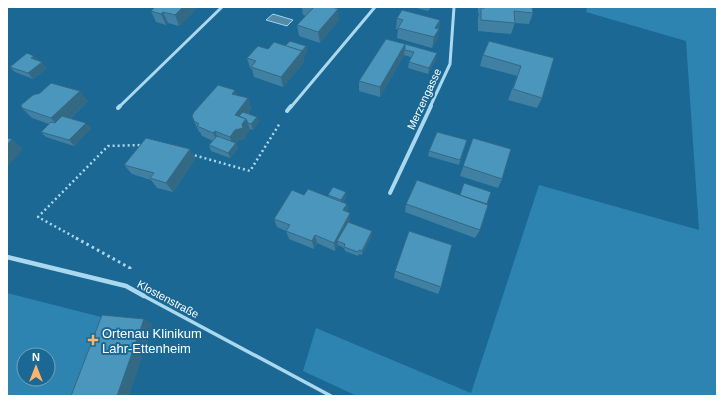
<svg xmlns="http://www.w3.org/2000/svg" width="724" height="403" font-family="Arial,sans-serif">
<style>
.green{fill:#2d84b1;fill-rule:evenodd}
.water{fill:#548ba7;stroke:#9dd6f1}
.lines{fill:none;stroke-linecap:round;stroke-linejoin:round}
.path-far1{stroke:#aad8ef;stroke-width:2.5;stroke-dasharray:2 3;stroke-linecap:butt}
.path{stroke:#aad8ef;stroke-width:3;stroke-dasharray:2.5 3.5;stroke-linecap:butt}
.service{stroke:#aad8ef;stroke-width:3.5}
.minor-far2{stroke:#aad8ef;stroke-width:3}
.minor-far1{stroke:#aad8ef;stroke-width:4}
.minor{stroke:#aad8ef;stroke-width:4.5}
.wall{fill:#4081a3}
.shaded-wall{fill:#346984}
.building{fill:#4b96bd;stroke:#346984}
.poi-dot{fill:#ffb469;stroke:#1a6893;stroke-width:1.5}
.labels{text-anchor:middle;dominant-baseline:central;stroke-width:4;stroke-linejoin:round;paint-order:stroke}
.street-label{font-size:11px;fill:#fff;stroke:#1a6893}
.near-poi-label{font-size:13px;fill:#fff;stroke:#1a6893;text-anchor:start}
</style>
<rect width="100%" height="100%" fill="#1a6893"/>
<g class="green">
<path d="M587,7H717V396H357L303,371L316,328L471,393L539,185L699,230L686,41L586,12Z"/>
<path d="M7,293L113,320L75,396H7ZM24,355H48V379H24Z"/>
</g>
<path class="water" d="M273,14L293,20L287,26L266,20Z"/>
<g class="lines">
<g class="path-far1">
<path d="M190,154L250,171L280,123"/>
<path d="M78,239L38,217L108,146L142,145"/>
</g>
<path class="path" d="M76,238L130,268L129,270"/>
<path class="service" d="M144,296L331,396"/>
<g class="minor-far2">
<path d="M119,107L222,7"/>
<path d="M291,107L375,7"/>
<path d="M430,107L450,64L454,7"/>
</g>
<g class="minor-far1">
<path d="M118,108L120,106"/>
<path d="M287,111L291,106"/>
<path d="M390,193L431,106"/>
</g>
<path class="minor" d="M7,257L126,286L144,296"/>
</g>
<g class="wall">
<path d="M154,7H194L195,10L179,26L168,23L166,25L156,22L151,11L155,7Z"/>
<path d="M302,7H334L339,20L320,43L299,36L297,25L306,16L303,15Z"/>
<path d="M413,7H431L428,11Z"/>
<path d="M478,7H532L533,13L529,24L515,23L511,34L478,31V19L479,13H478Z"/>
<path d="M397,18L440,20L437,40L432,48L397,38L398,29H396Z"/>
<path d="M386,39L436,59L428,74L408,68L409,62L411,57L404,55L380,97L359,91V81Z"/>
<path d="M285,46H306L307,52L303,57L304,62L283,87L254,77L252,69L250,68L247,58L268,49Z"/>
<path d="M483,55L554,58L542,98L537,108L508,100L517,76L480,66Z"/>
<path d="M38,60L47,68L33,79L15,72L10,67Z"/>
<path d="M235,90L237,95L248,98L251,109L248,113L257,117L259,122L253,130L250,129L246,135V138L239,140L236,144L238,148L230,158L211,151L209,145L213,141L202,136L200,132H199L194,121Z"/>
<path d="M88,101L70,119L91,128L74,146L46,137L41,132L49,124L32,118L22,108Z"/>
<path d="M473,138L502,179L498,188L460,176Z"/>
<path d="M467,140L459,165L428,156L429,151Z"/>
<path d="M195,159L173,192L157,188L151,180L132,174L124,165Z"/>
<path d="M304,195L328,197V195L346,197L343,202L347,204L348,212L350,213V223L372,235L362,255L359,254L358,256L345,251L344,248L338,245L335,251L317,243L314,249L289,239L286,231L277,227L274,219Z"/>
<path d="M406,204L480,230L475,238L405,212Z"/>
<path d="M395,271L441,287L438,294L394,278Z"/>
</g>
<g class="shaded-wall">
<path d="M183,7H194L195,10L179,26L175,15Z"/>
<path d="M338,9L339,20L320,43L318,32Z"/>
<path d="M163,12L168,23L166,25L161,14Z"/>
<path d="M440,20L438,30L435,28Z"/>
<path d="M439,29L437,40L432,48L434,37Z"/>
<path d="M405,44L404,55L380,97V87Z"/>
<path d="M306,46L307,52L303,57L304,62L283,87L281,77Z"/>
<path d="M437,53L436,59L428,74L429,68Z"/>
<path d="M34,56L39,61L31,58Z"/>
<path d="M42,62L47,68L33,79L28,73Z"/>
<path d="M235,90L239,101L232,94Z"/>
<path d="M80,91L88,101L60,128L51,118Z"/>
<path d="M248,98L251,109L242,121L235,115Z"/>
<path d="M257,117L259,122L253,130L251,124Z"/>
<path d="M246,119L250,129L246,135V138L239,140L236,144L238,148L230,158L228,153L233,146L230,137L235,130L242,124Z"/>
<path d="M86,123L91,128L74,146L69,140Z"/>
<path d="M215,131L219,141L218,143L213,133Z"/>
<path d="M12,139L23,149L7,168V145Z"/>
<path d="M190,149L195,159L173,192L166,183Z"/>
<path d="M346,192V197L341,205V200Z"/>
<path d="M347,204L348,212L343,210Z"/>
<path d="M350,213V222L340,242L337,241L338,245L335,251L334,243Z"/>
<path d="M372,231V235L362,255V251Z"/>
<path d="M315,235L317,243L314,249L312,241Z"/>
<path d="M144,319L153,324L129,396H117Z"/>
</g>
<g class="building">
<path d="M155,7H183L175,15L163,12L161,14L151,11Z"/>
<path d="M311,7H332L338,9L318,32L297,25L313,8Z"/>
<path d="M485,7H532L533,13L514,11L515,23L481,20V8H485Z"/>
<path d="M402,10L440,20L435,28L439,29L434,37L398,28L403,20L397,18Z"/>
<path d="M386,39L405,44L380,87L359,81Z"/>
<path d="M290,41L306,46L302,51L285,46Z"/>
<path d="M489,41L554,58L542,98L513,89L521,66L483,55Z"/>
<path d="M274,42L302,51L281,77L251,67L256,61L247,58L258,46L268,49Z"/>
<path d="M405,44L437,53L429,68L409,62L414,52L405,50Z"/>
<path d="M27,53L34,56L31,58L42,62L28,73L10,67Z"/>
<path d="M51,83L80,91L51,118L22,108L21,105L33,95L40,93Z"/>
<path d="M218,85L235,90L232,94L248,98L235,115L246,119L242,124L243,128L235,130L230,137L215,131L213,133L197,126L199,124L194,121L192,116L194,112Z"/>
<path d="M243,112L257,117L251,124L248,123L246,119L239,116Z"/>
<path d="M62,116L86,123L69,140L41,132L51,122L55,123Z"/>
<path d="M437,132L467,140L460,160L429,151Z"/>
<path d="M217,136L236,143L228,153L209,145Z"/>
<path d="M7,138L12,139L7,145Z"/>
<path d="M146,138L190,149L166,183L150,178L154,173L124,165Z"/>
<path d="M473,138L511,149L502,179L463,166Z"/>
<path d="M417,180L488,205L480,230L406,204Z"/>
<path d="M464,183L491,192L487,204L460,195Z"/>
<path d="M333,187L346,192L341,200L328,195Z"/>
<path d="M308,189L347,204L343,210L350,213L334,243L315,235L312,241L286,231L290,225L274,219L292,190L304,195Z"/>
<path d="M348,222L372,231L362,251L359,250L358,252L344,247L345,244L337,241Z"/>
<path d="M409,231L452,245L441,287L395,271Z"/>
<path d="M102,315L144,319L117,396H71Z"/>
</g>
<path class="poi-dot" d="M91 334h4v4h4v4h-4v4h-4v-4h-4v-4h4z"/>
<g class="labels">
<g class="street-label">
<text transform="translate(424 99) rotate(-65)">Merzengasse</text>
<text transform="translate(168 299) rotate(28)">Klostenstraße</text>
</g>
<g class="near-poi-label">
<text x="102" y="333">Ortenau Klinikum<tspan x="102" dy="15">Lahr-Ettenheim</tspan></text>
</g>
</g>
<rect width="724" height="403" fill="none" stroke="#ffffff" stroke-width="16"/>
<g transform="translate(36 367)"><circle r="19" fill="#1a6893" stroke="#76a4be"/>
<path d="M0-3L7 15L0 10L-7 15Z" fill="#ffb469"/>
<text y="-6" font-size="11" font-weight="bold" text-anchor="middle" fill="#ffffff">N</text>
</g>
</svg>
